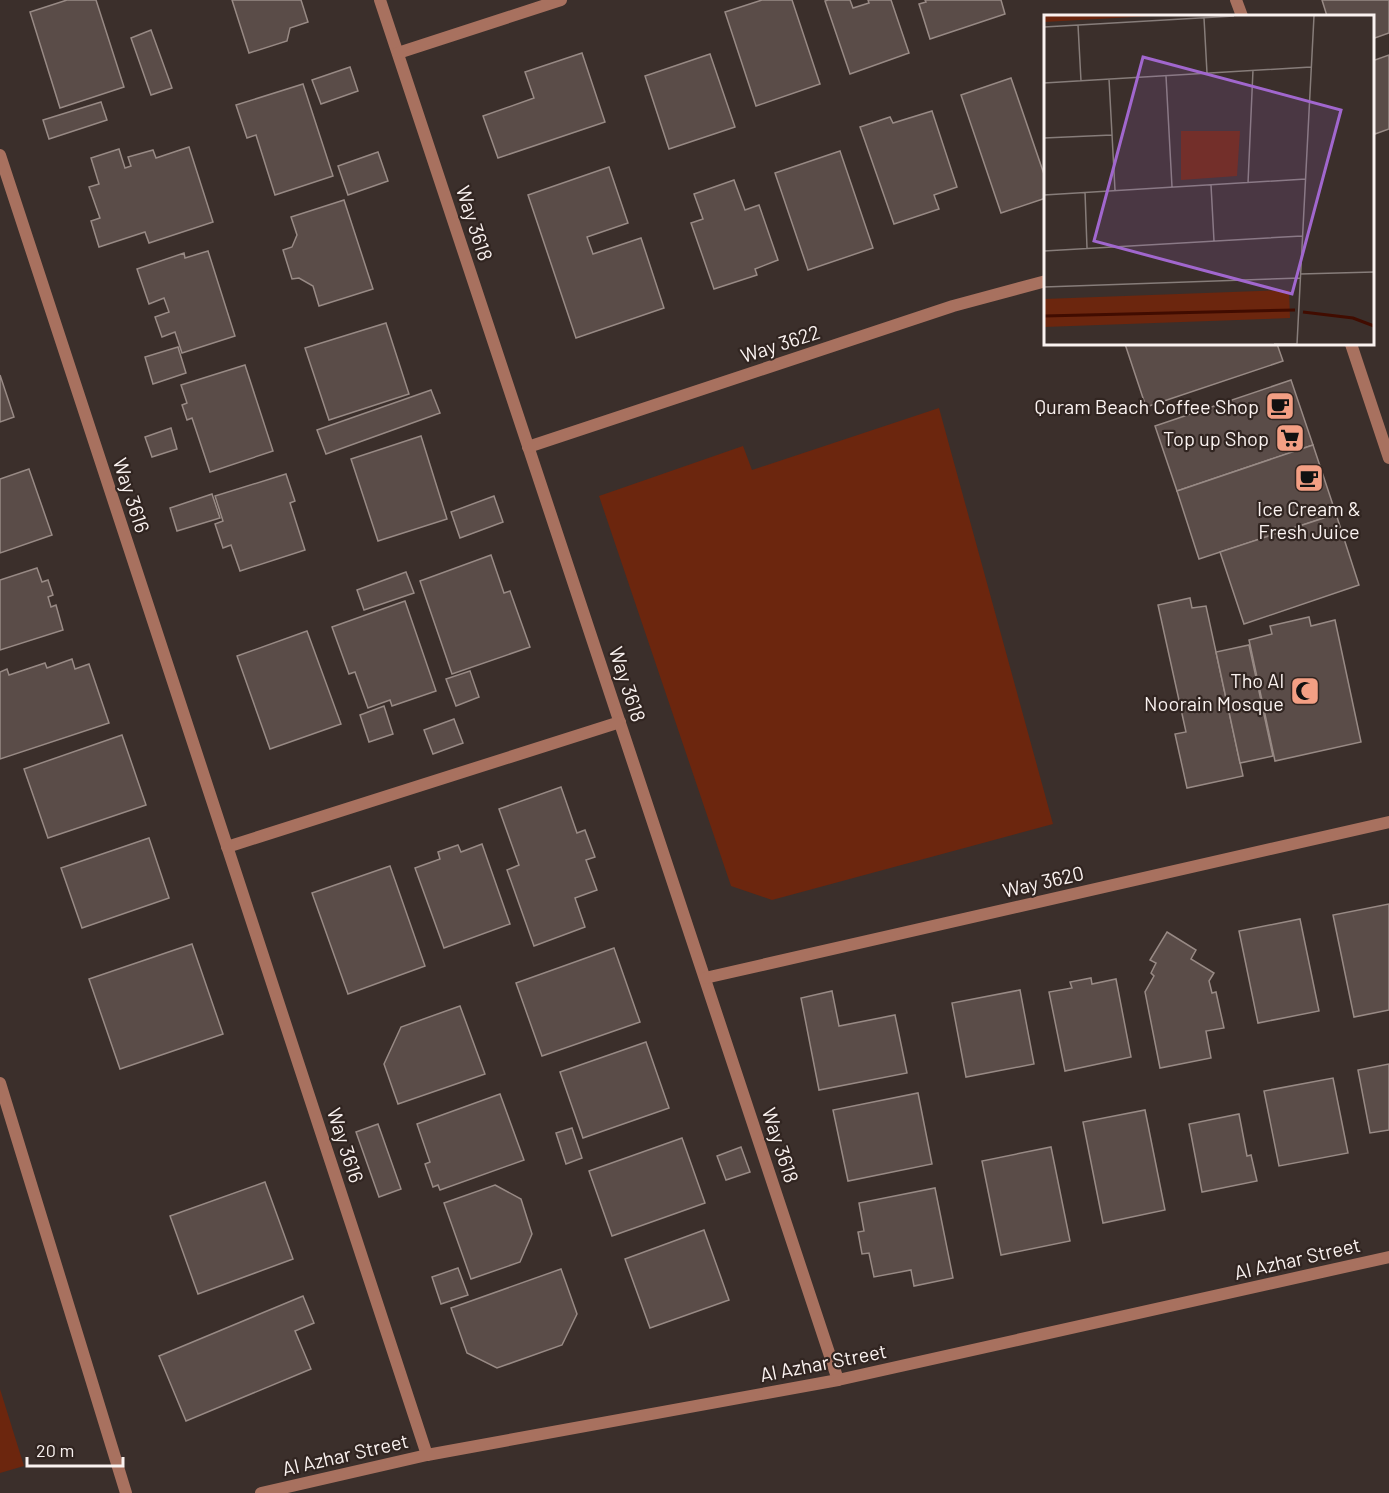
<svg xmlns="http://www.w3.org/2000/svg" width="1389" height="1493" font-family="Barlow,sans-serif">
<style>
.green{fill:#6c260e}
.building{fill:#5a4c48;stroke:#988a85;stroke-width:1.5}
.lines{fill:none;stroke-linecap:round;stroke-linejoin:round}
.minor{stroke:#a8715f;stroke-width:12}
.labels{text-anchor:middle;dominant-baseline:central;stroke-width:4.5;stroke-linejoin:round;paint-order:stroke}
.street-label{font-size:20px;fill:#faf2f0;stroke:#312521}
.poi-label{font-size:20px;fill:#faf2f0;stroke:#312521;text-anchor:end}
.inset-river{fill:none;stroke:#410c00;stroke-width:3}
.inset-road{fill:none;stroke:#877d7a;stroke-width:1.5}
.view{fill:#a167ce;fill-opacity:0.15;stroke:#a167ce;stroke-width:3}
.inset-edge{fill:none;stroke:#faf2f0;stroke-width:3}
</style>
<rect width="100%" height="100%" fill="#3b2f2b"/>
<g class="green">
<path d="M939,408L1053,824L772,900L731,886L599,496L743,446L752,470Z"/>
<path d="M0,1389L24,1466L0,1473Z"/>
</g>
<g class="building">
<path d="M67,0H96L124,87L60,108L30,12Z"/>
<path d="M232,0H301L308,22L290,28L287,41L249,53Z"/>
<path d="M762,0H792L820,84L756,106L725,12Z"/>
<path d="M828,0H850L853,8L869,3L868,0H891L909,53L850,74L825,1Z"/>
<path d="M925,0H1001L1005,14L930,39L919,4L926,2Z"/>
<path d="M1322,0H1389V33L1372,39V16H1327Z"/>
<path d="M151,30L172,88L151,95L131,38Z"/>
<path d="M582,53L605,122L498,158L483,116L534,98L525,72Z"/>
<path d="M710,54L735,127L669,149L645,76Z"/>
<path d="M1389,55V129L1375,134L1372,125V61Z"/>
<path d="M350,67L358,91L321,104L312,80Z"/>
<path d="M1011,78L1046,180V198L1001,213L961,95Z"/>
<path d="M303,84L333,176L275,195L256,135L247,138L236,105Z"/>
<path d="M101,102L107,120L49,139L43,120Z"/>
<path d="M932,111L957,187L934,195L939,209L894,224L860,127L890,117L893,123Z"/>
<path d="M189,147L213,222L149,243L145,232L99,247L91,221L100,218L89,187L99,184L91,158L119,149L125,168L131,166L128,157L153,150L156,158Z"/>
<path d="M840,151L873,248L808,270L775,173Z"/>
<path d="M378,152L388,181L348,195L338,166Z"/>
<path d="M609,167L628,223L587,237L593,254L641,238L664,308L576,338L528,195Z"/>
<path d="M734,180L745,210L759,205L778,260L755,269L757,275L714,289L691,223L703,219L694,194Z"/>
<path d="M344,200L373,289L319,306L313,286L299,278L292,279L283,250L292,247L297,235L291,217Z"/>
<path d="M208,251L235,336L182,353L175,332L162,337L155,317L169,312L164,298L149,304L137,269L184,253L185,258Z"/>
<path d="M386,323L409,394L329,420L305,348Z"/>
<path d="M1125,344H1277L1283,361L1146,407Z"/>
<path d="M178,347L186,373L153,384L145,357Z"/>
<path d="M245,365L273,451L210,472L192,418L187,420L182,405L187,403L181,385Z"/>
<path d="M0,375L14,417L0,422Z"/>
<path d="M1291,380L1313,445L1177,491L1155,426Z"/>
<path d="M431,390L440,413L326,454L317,430Z"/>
<path d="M171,428L177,449L152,457L145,437Z"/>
<path d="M421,436L447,519L378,541L351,459Z"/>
<path d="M1313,445L1336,514L1199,559L1177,491Z"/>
<path d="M29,469L52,535L0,553V479Z"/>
<path d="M286,474L295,501L290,503L305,550L240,571L231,545L223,548L215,524L223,521L215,496Z"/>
<path d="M212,494L220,518L177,531L170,508Z"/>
<path d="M494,496L503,522L460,538L451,512Z"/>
<path d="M1336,514L1359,585L1244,624L1220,552Z"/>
<path d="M491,555L504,593L510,591L530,647L452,674L420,581Z"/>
<path d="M37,568L42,582L48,580L53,595L48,597L51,607L56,605L63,630L0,650V580Z"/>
<path d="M406,572L414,593L364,610L357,590Z"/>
<path d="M1190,598L1192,608L1206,606L1243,776L1187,788L1175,734L1186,732L1158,605Z"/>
<path d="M405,601L436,691L392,706L390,700L368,708L355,672L349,674L332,627Z"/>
<path d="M1309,617L1311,626L1335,620L1361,742L1275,761L1249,640L1272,634L1270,626Z"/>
<path d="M307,631L341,724L270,749L237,656Z"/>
<path d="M1249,645L1273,756L1240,763L1216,652Z"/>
<path d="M72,659L75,669L89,664L109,723L0,759V672L7,669L9,675L45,663L47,668Z"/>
<path d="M470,671L479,697L456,706L446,679Z"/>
<path d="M384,706L393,734L369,742L360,715Z"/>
<path d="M454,719L463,743L433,754L424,730Z"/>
<path d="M122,735L146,805L48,838L24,769Z"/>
<path d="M561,787L577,833L585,830L595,857L586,860L597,890L575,898L585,927L534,946L507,870L519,865L499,809Z"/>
<path d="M149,838L169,898L82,928L61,868Z"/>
<path d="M482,844L510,924L444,948L415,868L440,859L438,852L458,845L461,852Z"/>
<path d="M390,866L425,966L348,994L312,893Z"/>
<path d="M1389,904V1010L1354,1017L1333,915Z"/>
<path d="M1300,919L1319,1011L1258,1023L1239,931Z"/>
<path d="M1167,932L1196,950L1191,959L1214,973L1209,981L1212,993L1216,992L1224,1028L1206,1031L1211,1058L1160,1068L1145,992L1154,976L1151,973L1156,963L1150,960Z"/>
<path d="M192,944L223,1034L120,1069L89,979Z"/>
<path d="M614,948L640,1022L542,1056L516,983Z"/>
<path d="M1091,978L1092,984L1116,979L1131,1057L1065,1071L1049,992L1072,988L1070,982Z"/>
<path d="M1020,990L1034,1064L966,1077L952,1003Z"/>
<path d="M832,991L839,1026L895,1015L907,1073L819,1090L801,998Z"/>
<path d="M460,1006L485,1074L398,1104L384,1064L401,1027Z"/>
<path d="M646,1042L669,1108L583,1138L560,1072Z"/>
<path d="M1389,1064V1130L1370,1133L1358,1070Z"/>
<path d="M1333,1078L1348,1153L1279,1166L1264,1091Z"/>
<path d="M918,1093L932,1164L848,1181L833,1110Z"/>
<path d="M500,1094L524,1160L440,1190L438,1185L433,1187L425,1164L430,1162L417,1124Z"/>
<path d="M1145,1110L1165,1210L1103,1223L1083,1122Z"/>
<path d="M1239,1114L1247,1156L1251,1155L1257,1181L1202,1192L1189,1124Z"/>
<path d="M378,1124L401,1189L379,1197L356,1132Z"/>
<path d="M572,1128L582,1158L566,1164L556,1133Z"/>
<path d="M682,1138L705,1203L612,1236L589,1171Z"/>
<path d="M741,1147L750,1172L726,1180L717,1156Z"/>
<path d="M1051,1147L1070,1241L1001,1255L982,1161Z"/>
<path d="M265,1182L293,1259L198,1294L170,1216Z"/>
<path d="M495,1185L521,1199L532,1234L520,1262L471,1279L444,1203Z"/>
<path d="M935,1188L953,1278L914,1286L911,1270L874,1277L869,1253L862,1254L858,1232L864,1231L859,1203Z"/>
<path d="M704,1230L729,1300L650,1328L625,1259Z"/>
<path d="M458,1268L468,1295L441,1304L432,1277Z"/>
<path d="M561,1269L577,1314L562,1345L497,1368L467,1353L451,1308Z"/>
<path d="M303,1296L314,1323L295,1331L311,1369L186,1421L159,1356Z"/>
</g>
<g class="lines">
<g class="minor">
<path d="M380,0L838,1380"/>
<path d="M1236,0L1242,16"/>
<path d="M398,53L561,0"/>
<path d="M0,155L427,1455"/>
<path d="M1351,344L1389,458"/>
<path d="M528,447L953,306L1046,281"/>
<path d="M227,847L620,722"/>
<path d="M705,978L1389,822"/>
<path d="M0,1083L126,1493"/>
<path d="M261,1493L427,1455L838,1380L1389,1257"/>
</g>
</g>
<defs>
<g id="cafe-square" transform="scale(1.5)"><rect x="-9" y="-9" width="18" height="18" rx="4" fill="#f39f84" stroke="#312521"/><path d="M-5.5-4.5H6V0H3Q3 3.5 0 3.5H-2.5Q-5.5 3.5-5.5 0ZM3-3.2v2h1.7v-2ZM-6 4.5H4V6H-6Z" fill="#111"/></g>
<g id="supermarket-square" transform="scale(1.5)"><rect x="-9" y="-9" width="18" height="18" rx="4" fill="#f39f84" stroke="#312521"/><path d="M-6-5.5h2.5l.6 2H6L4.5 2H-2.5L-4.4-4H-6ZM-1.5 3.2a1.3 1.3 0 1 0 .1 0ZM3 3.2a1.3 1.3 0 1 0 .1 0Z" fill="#111"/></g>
<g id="mosque-square" transform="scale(1.5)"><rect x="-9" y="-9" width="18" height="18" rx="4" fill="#f39f84" stroke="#312521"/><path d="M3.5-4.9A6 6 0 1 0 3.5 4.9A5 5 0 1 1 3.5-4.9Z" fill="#111"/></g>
</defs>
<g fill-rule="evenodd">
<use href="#cafe-square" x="1280" y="406"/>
<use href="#supermarket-square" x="1290" y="438"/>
<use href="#cafe-square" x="1309" y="478"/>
<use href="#mosque-square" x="1305" y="691"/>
</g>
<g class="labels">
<g class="street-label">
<text transform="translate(475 223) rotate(72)">Way 3618</text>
<text transform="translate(780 343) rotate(-18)">Way 3622</text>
<text transform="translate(132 495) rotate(72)">Way 3616</text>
<text transform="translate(628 684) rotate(72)">Way 3618</text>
<text transform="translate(1043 881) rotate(-13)">Way 3620</text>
<text transform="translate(346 1145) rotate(72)">Way 3616</text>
<text transform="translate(781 1145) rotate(72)">Way 3618</text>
<text transform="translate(1297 1258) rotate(-13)">Al Azhar Street</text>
<text transform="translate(823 1362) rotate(-11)">Al Azhar Street</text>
<text transform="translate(345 1454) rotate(-13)">Al Azhar Street</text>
</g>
<g class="poi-label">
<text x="1259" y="406">Quram Beach Coffee Shop</text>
<text x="1269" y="438">Top up Shop</text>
<text x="1309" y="508" text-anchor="middle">Ice Cream &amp;<tspan x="1309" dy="23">Fresh Juice</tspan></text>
<text x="1284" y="680">Tho Al<tspan x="1284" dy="23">Noorain Mosque</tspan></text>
</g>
</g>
<g transform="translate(1044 15)">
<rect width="330" height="330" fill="#3b2f2b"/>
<path d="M0,1H107L0,7ZM137,116H196L193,161L137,165ZM245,275L246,303L0,312V284Z" fill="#6c260e"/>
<path class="inset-river" d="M259,297L309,303L330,311M0,301L251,295"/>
<path class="inset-road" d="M160,3L163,58M34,10L37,66M0,12L190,1M122,61L128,172M65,64L71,175M0,68L267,52M0,123L68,120M204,168L209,55M167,170L170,226M41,177L43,233M0,180L262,164M0,236L258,221M256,259L330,257M0,272L256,263M230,329H253L270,1"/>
<path class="view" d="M99,42L297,95L248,279L50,226Z"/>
<rect width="330" height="330" class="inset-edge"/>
</g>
<path d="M27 1457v9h96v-9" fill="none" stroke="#faf2f0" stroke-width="3"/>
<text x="36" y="1457" font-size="18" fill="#faf2f0" stroke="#312521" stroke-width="4.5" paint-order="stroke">20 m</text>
</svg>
